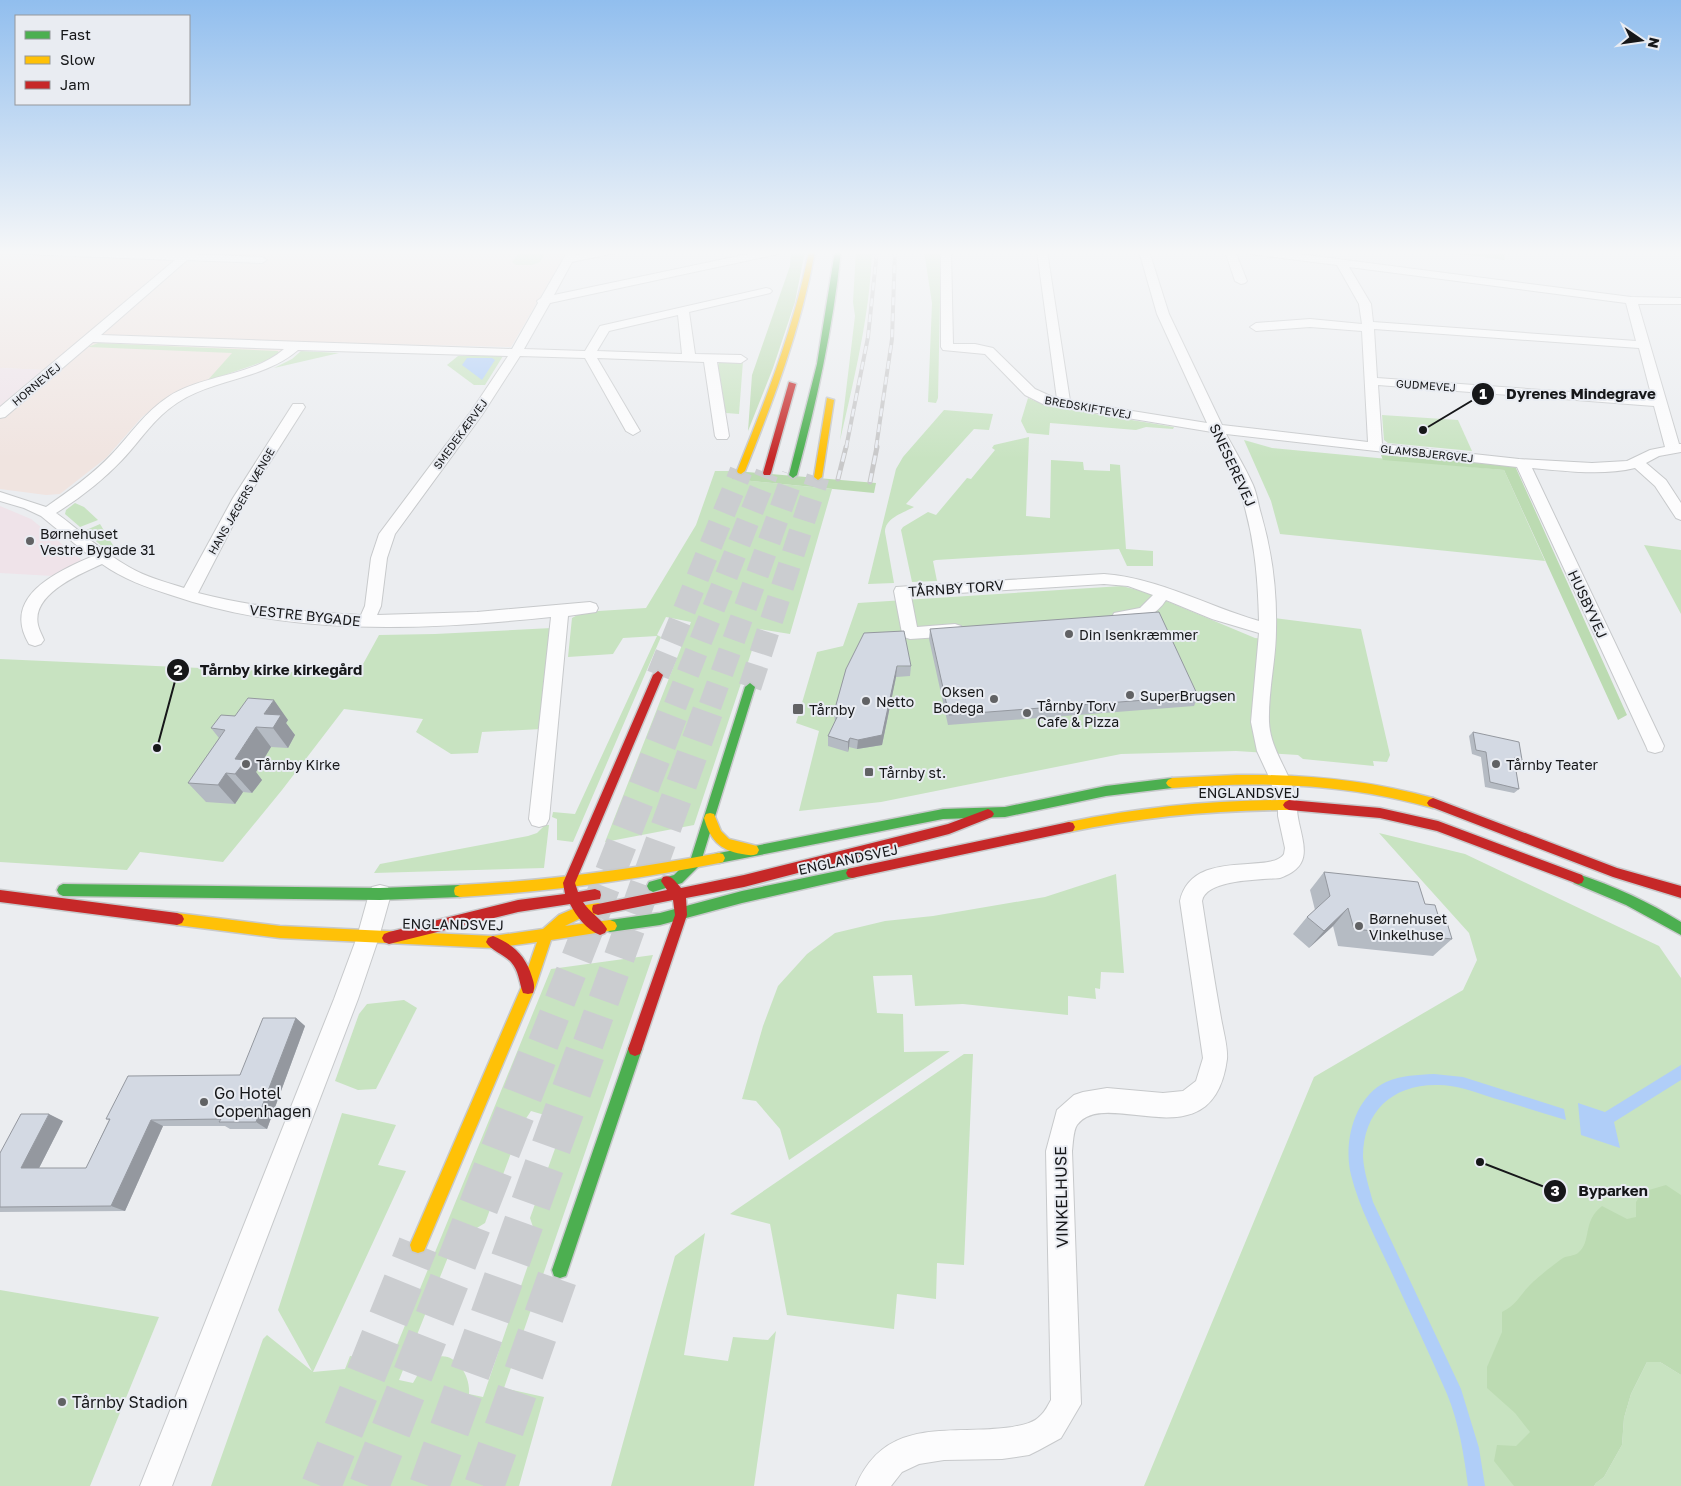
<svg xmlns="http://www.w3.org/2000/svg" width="1681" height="1486" font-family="'Golos Text',sans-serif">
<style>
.industrial{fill:#f0e4e0}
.education{fill:#efe3e9}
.green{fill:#c8e3c1;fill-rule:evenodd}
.forest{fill:#bcdbb2}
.water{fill:#b0cef8}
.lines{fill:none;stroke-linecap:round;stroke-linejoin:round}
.highway-tunnel-far2{stroke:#cbcdd0;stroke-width:23;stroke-dasharray:23 12;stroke-linecap:butt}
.highway-tunnel-far1{stroke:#cbcdd0;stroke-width:31;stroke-dasharray:31 15;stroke-linecap:butt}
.highway-tunnel{stroke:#cbcdd0;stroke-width:40;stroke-dasharray:40 20;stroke-linecap:butt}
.street-casing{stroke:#c7c9cb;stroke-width:2}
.fast-casing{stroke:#c7c9cb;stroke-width:3}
.slow-casing{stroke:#c7c9cb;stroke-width:3}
.jam-casing{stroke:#c7c9cb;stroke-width:3}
.street{fill:#fcfcfd;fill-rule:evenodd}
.fast{fill:#4caf50;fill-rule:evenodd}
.slow{fill:#ffc107;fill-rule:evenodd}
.jam{fill:#c62828;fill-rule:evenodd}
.rail-far1-casing{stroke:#c8c8c9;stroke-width:4}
.rail-casing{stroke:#c8c8c9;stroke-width:5}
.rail-far1{stroke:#e9ecf2;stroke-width:2.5;stroke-dasharray:8;stroke-linecap:butt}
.rail{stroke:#e9ecf2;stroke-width:3;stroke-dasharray:9;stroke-linecap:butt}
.wall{fill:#b5bbc3}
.shaded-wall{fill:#94989f}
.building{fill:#d3d9e3;stroke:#94989f}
.poi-dot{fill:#616264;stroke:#e9ecf2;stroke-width:2}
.labels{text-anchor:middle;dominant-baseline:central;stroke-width:4;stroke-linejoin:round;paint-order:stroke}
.far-street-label{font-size:11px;fill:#161719;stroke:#e9ecf2}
.street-label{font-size:14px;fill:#161719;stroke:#e9ecf2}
.poi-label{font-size:14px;fill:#161719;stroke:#e9ecf2;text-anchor:start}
.near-poi-label{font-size:16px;fill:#161719;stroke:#e9ecf2;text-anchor:start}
.near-street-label{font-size:16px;fill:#161719;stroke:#e9ecf2}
.leader{fill:none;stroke:#161719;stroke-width:2}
.callout-dot{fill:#161719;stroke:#e9ecf2;stroke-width:2}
.mark-label{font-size:15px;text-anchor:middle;font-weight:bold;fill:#fff}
.callout-label{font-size:15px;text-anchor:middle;font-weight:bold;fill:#161719;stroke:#e9ecf2;stroke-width:4;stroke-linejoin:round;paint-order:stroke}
</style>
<rect width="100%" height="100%" fill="#ebedf0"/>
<path class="industrial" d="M0,251H567L511,347L294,342L278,355L204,381L167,398L142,417L106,458L60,494L46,495L0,489V407L45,370L0,368Z"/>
<g class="education">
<path d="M0,368L46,370L0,407Z"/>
<path d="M0,506L31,519L84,562L53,576L0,573Z"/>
</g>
<g class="green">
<path d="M856,251H872C870,315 854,379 840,441L855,316L853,302Z"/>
<path d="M924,251H941L938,398L936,403L928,402L932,303Z"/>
<path d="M1438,251H1504L1505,260Z"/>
<path d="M520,252H540L544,255L540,262L532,265H516L512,262Z"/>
<path d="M98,343L278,351L279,353L274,358L207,381L232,353L88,347Z"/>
<path d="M301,351L339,353L274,368L292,359Z"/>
<path d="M458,356H503L485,385H474L447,365Z"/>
<path d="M743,361L739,414L726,413L717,367L719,363Z"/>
<path d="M1028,398L1047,406L1174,427L1173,429L1146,427L1136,430L1050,423L1049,435L1027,433L1021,421Z"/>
<path d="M944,410L993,414L989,430L974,429L906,504L914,507C903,513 885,518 885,532L894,583L868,584L896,469L903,457Z"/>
<path d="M1382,415L1458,420L1472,451L1388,443L1384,440Z"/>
<path d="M1029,437L1026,516L1050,518L1051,460L1083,462L1084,470L1110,471V464L1120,465L1126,549L1153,551V566H1127L1119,549L936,560L933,561L937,581L912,582L901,530L903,527L928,512L936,515L967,478L971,479L995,450L992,448L994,445Z"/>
<path d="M1244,440L1272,448L1504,470L1545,561L1280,534L1271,501Z"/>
<path d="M715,471H736L733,479L832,489L790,634L759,629L694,825L605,842L691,622L666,617L657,635L661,637L573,842L557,840V819L552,817L553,812L575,814L657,636L623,638L613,654L568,657L572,618L583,612L646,608L696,525Z"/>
<path d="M75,503L84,507L98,520L80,527L65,514L66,510Z"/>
<path d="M100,524L116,550L110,553L84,531Z"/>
<path d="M1644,545L1681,550V614Z"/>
<path d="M1122,586L1145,592L1255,638L1266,639L1267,617L1361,629L1390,755L1387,762L1373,761L1374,766L1303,759L1298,755L1236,751L1121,754L881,802L799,811L819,731L796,723L817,652L843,646L858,603Z"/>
<path d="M552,628L542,729L482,732L478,753L451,754L416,732L423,719L344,709L282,790L223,862L140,852L127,870L0,862V659L357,675L379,635L435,634Z"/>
<path d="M545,825H549L544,868L374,873L380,864L528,836L537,833Z"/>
<path d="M1379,833L1465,854L1659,946L1681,978V1242L1561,1486H1144L1314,1077L1463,990L1477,960L1469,933Z"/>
<path d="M1116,874L1124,973L1101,972L1100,989L1095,988L1096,999L1068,996V1015L963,1004L915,1006L912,975L873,976L877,1013L903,1014L904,1052L950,1051L789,1160L780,1129L756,1101L742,1099L763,1026L778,986L807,954L835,933L885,921L933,916L1045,897Z"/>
<path d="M653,955L504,1388L544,1397L519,1486H211L263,1339L267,1335L312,1371L278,1310L342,1113L396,1125L378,1165L406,1171L313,1372L345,1369L350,1356L390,1362L551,969ZM531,1111L565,1121L530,1218L537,1239L483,1397L469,1394C471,1373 451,1345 429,1361C421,1366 418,1375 413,1383L399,1380L454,1242L485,1223L521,1126Z"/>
<path d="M404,1000L417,1008L376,1089L358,1090L335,1081L359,1014L367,1004Z"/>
<path d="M964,1054H973L964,1265L937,1263L936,1299L897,1294L894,1329L787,1315L770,1224L730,1214Z"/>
<path d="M705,1233L684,1355L728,1361L733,1337L768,1340L776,1331L754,1486H611L675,1256Z"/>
<path d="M0,1290L159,1317L90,1486H0Z"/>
<path d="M1647,1362H1660L1681,1375V1486H1594L1596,1483L1604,1477L1622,1445L1624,1418L1631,1394Z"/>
</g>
<g class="forest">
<path d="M791,251H805L795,302L773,368L748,431L752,375L790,266Z"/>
<path d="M1381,455L1515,466L1627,715L1618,720L1504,470L1383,460Z"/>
<path d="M736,471L876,483L874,493L732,479Z"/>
<path d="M1666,1185L1681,1195V1375L1660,1362H1647L1631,1394L1624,1418L1622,1445L1604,1477L1596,1483L1594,1486H1514L1494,1461L1497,1445L1516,1446L1530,1432L1515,1413L1487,1388V1367L1502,1332V1312C1518,1304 1520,1294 1532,1283C1538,1277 1557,1262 1563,1258C1567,1256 1574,1256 1578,1253C1592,1242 1582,1221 1602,1206L1627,1219L1636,1217V1202L1642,1192Z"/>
</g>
<g class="water">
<path d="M467,358H492L495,360L482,380L462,365Z"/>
<path d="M1681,1065V1080L1614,1122L1620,1148L1581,1135L1578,1103L1605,1112Z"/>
<path d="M1434,1074L1463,1077L1564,1109L1566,1120C1542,1113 1518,1105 1493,1098C1475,1092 1457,1085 1438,1085C1393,1084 1363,1111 1363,1157C1364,1172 1369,1187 1373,1202L1461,1389L1479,1448L1485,1486H1468C1464,1455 1459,1423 1447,1394C1429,1352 1409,1311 1390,1269C1376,1239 1359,1207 1351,1175C1343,1143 1354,1097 1386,1082C1401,1075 1418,1075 1434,1074Z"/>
</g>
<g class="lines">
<g class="highway-tunnel-far2">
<path d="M658,675L741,471"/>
<path d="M750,687L818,477"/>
<path d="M675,706L767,473"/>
<path d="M710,706L793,475"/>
</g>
<g class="highway-tunnel-far1">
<path d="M543,1044L676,705"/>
<path d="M588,1044L710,705"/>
</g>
<g class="highway-tunnel">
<path d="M321,1486L418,1245"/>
<path d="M369,1486L543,1042"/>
<path d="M429,1486L589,1042"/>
<path d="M484,1486L560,1270"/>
</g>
<g class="street-casing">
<g id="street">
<path d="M19,251H112L262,257L267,260L262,263L187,260L101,335L512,349L538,303L537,301L541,298L568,251H578L576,255L595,251H616L615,253L572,262L554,295L762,251H783L778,254L550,303L524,349L585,351L600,326L766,288L770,289L772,291L770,293L689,312L695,354L741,355L747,359L741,363L717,362L729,436L727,439H717L715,436L704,362L597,358L640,431L633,435L626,431L585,358L520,356L482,415L395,534L387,558L381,606L377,615L477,612L590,602L596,604L598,608L596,612L568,616L549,819L546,825L539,827L532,825L529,819L551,617C425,630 293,637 171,595C146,587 123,579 102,564C80,574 31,594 38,625C39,630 42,635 44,640L41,644L35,646L29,644C1,597 56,572 91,557L41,516L24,508L0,501V492L46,507C69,491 92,475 112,454C130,435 145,412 168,397C203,374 252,377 284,349L93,342L5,417L0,418V407L175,260L24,254ZM678,315L682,354L597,351L609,331ZM298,350L508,356L472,410L379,534L371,558L365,606L361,615C305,612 252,607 198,593L247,498L305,407L303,404H293L233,498L184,588C165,582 146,577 129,567C102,552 81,531 56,513C80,498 102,481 122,460C140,441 154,418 177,403C214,378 263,380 298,350Z"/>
<path d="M941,251H951L953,344H975L993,348L1035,389L1057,399L1037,251H1047L1070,401L1207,423L1157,314L1139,251H1149L1169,314L1222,425L1368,442L1362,331L1310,327L1256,331L1250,327L1256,323L1310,319L1362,324L1359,304L1337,265L1250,254L1245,251H1276L1631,297L1681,298V304H1638L1679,444H1681V452L1659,456L1646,463L1666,480L1681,503V520L1676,518L1655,486L1635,468C1603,476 1565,471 1532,468L1664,746L1662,751L1655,753L1648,751L1646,746L1517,467L1226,434C1235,451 1245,467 1253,485C1257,494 1258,504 1261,514C1272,552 1277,590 1276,630C1276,660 1268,691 1269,722C1270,743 1281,760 1289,778C1296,793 1296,808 1299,823C1305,849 1311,867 1280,878C1261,880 1206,879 1202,901C1208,940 1214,979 1221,1018C1223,1030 1228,1047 1227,1059C1213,1166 1106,1085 1077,1125C1073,1131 1073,1144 1072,1151L1081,1404L1061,1438L1039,1450L1029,1455L1002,1459L944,1460L919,1464L902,1472L891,1486H856C886,1414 953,1436 1012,1427C1022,1425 1034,1423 1040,1416C1045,1412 1048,1405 1051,1400L1046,1151L1057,1110L1074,1095L1083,1092L1107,1088L1163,1093L1183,1091L1196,1081L1203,1058L1180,901C1192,847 1271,875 1284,854L1285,848L1278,816V805L1270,779L1257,751L1251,722L1259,633L1212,619L1166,600C1155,617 1134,627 1114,621L1112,617L1114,613L1140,608L1153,595L1128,586L1104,584L911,596L917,627L955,624L961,626L963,630L961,634L955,636L910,639L904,637L902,633L894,591L896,587L1104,574C1159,578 1207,606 1259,621C1258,574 1254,533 1239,488C1233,469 1221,450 1212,432L1043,404L1025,395L985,354L943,350L941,347ZM1349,267L1626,303L1636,341L1373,322L1371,304ZM1374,329L1639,348L1652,398L1377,378ZM1378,385L1654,406L1665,447L1650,450L1627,461L1592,463L1519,459L1382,444Z"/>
<path d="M1225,251H1235L1247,281L1245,283L1241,284L1235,281Z"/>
<path d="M380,885L388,887L391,894L379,937L358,999L172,1486H140L334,999L357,937L369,894L372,887Z"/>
</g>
</g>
<g class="fast-casing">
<g id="fast">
<path d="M835,251H841C833,327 817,401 797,475L793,478L789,475L817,364Z"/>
<path d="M750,683L755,687L700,865L682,883L653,892L649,890L647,886L649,882L674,875L691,858L745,687Z"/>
<path d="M1172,778L1176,780L1178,783L1176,786L1172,788L1106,796L1005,817L943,819L719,863L715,862L713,858L715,854L719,853L943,809L1005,807L1106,786Z"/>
<path d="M852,868L856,869L858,873L856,877L852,878L742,903L660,925L610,932L605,930L603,926L605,922L610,920L660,913L742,891Z"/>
<path d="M1578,874C1614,886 1649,902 1681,922V935L1626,905L1574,883L1572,879L1574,875Z"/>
<path d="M63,884L380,888L460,885L465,887L466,891L465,895L460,897L380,900L63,896L59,894L57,890L59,886Z"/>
<path d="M635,1042L640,1044L642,1049L568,1270L566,1276L560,1278L554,1276L552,1270L628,1049L630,1044Z"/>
</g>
</g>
<g class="slow-casing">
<g id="slow">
<path d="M809,251H815C801,328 774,399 745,471L741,474L738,473L737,471C766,399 794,328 809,251Z"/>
<path d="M827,398L834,400L822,477L818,480L814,477Z"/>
<path d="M1237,775C1304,774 1368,780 1433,798L1437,800L1439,803L1437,806L1433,808C1345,783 1262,781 1172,788L1168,786L1166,783L1168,780L1172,778Z"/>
<path d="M1289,800L1293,802L1295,805L1293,808L1289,810C1215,810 1142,817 1069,832L1065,831L1063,827L1065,823L1069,822C1142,807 1215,800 1289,800Z"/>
<path d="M710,813L714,814L721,831L729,839L757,846L759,850L757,854C752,856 747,855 742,854C719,850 710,839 704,818L706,814Z"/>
<path d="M719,853L723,854L725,858L723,862L719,863C633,880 547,892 460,897L455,895L454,891L455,887L460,885C547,881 633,869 719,853Z"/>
<path d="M598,903L603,905L604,909L603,913L581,918L565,926L610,920L615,922L617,926L615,930L551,940L535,988L424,1251L418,1253L412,1251L410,1245L521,988L537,942L493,948L280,938L177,925L172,923L170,919L172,915L177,913L280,926L493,936L543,929L559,915L580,906Z"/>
</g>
</g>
<g class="jam-casing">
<g id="jam">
<path d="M789,382L796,384L771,473L770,475H764L763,473Z"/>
<path d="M658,671L663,675L575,883L578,892L595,889L600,891L601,895L600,899L583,902C589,912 602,919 607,929L605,933L600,935C587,930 576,916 570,904L518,912L389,944L384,942L382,938L384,934L389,932L518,900L565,894L563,883L653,675Z"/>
<path d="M1433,798L1617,868L1681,886V898L1613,877L1429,806L1427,803L1429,800Z"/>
<path d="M1289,800L1380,808L1438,821L1582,875L1584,879L1582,883L1578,884L1437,831L1380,818L1289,810L1285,808L1283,805L1285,802Z"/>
<path d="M988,809L992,811L994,814L992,817L949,834L744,887L686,898L687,915L642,1049L640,1054L635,1056L630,1054L628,1049L675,915L673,900L598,915L593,913L592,909L593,905L667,890L661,881L663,877C671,874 675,881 681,888L744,875L948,824Z"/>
<path d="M1069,822L1073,823L1075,827L1073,831L1069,832L852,878L848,877L846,873L848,869L852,868Z"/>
<path d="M0,890L177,913L182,915L184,919L182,923L177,925L0,902Z"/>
<path d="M493,936C513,944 526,956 532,977C534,983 535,987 533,993L528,994L523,993C519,982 519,971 511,962C504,954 491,951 486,942L488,938Z"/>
</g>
</g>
<use href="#street" class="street"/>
<use href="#fast" class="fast"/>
<use href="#slow" class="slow"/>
<use href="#jam" class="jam"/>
<g class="rail-far1-casing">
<g id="rail-far1">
<path d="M846,448L868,337L877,251"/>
<path d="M876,448L892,339L895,251"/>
</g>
</g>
<g class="rail-casing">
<g id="rail">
<path d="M838,479L846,447"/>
<path d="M870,482L877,447"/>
</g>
</g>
<use href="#rail-far1" class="rail-far1"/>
<use href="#rail" class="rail"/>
</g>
<g class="wall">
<path d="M930,629L1198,696L1194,706L948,725L929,639Z"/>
<path d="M911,666L910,676L896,677L882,745L857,749L849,747L848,752L828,746V736L835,722L834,712L846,669Z"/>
<path d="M235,716L288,720L286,723L295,735L288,748L271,747L256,772L262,780L252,793L243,792L235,804L206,802L188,783L219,738L211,728Z"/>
<path d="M1473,732L1522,760L1517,765L1515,764L1519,789L1514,793L1485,787L1481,757L1472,754L1469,736Z"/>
<path d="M1324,872L1425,904L1438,915L1452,939L1433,956L1338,946L1333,926L1309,948L1293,934L1307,917L1315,910L1310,890Z"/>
<path d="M296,1018L305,1026L267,1129H230L225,1126H163L125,1211L0,1212V1153L63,1121L39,1168H86L109,1120L106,1119L240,1075Z"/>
</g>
<g class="shaded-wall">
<path d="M897,666L896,677L882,745L857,749L858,740Z"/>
<path d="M274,700L288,720L286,723L295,735L288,748L273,728L264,714Z"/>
<path d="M256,727L271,747L256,772L262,780L252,793L235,774V759Z"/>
<path d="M850,738L849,747L848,752V742Z"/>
<path d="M226,773L243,792L235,804L218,785Z"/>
<path d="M1348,908L1333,926L1309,948L1324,931Z"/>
<path d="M296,1018L305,1026L267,1129L256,1122Z"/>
<path d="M49,1114L63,1121L36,1174L21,1168Z"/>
<path d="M151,1120L163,1126L125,1211L111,1206Z"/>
</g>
<g class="building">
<path d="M1159,612L1198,696L949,715L930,629Z"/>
<path d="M904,631L911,666H897L882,735L858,740L850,738L848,742L828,736L839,713L834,712L846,669L864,633Z"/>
<path d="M248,698L274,700L264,714L281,715L273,728L256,727L235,759L246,760L235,774L226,773L218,785L188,783L225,730L211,728L221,715L235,716Z"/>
<path d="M1473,732L1519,742L1522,760L1514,758L1519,789L1490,782L1486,752L1476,750Z"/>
<path d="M1324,872L1418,882L1425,904L1435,905L1438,915L1445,916L1452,939L1354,929L1348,908L1324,931L1307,917L1330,896Z"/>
<path d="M263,1018H296L256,1122H219L221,1119L151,1120L111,1206L0,1207V1153L21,1114H49L21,1168H86L110,1119H106L128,1076L240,1075Z"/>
</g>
<linearGradient id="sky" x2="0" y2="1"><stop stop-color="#91beee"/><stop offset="0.55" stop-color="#f6f7f8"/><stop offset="1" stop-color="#f6f7f8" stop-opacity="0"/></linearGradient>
<rect width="1681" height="459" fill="url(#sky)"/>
<g class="poi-dot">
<circle cx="30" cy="541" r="5"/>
<circle cx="1069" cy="634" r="5"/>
<circle cx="1130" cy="695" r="5"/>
<circle cx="994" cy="699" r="5"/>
<circle cx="866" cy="701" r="5"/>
<rect x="792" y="703" width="12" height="12" rx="2.5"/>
<circle cx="1027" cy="713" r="5"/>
<circle cx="246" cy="764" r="5"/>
<circle cx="1496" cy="764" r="5"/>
<rect x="864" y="767" width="10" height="10" rx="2.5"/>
<circle cx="1359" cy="926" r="5"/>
<circle cx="204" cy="1102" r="5"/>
<circle cx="62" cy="1402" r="5"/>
</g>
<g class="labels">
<g class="far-street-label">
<text transform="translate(36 384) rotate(-40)">HORNEVEJ</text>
<text transform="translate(1426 385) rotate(4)">GUDMEVEJ</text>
<text transform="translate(1088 407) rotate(10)">BREDSKIFTEVEJ</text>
<text transform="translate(460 434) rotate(-54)">SMEDEKÆRVEJ</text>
<text transform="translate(1427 453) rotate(6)">GLAMSBJERGVEJ</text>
<text transform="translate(241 501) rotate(-60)">HANS JÆGERS VÆNGE</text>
</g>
<g class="street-label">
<text transform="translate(1233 465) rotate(65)">SNESEREVEJ</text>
<text transform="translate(956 588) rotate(-4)">TÅRNBY TORV</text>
<text transform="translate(1588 604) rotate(65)">HUSBYVEJ</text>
<text transform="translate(305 615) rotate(6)">VESTRE BYGADE</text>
<text x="1249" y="792">ENGLANDSVEJ</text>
<text transform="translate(848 859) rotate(-12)">ENGLANDSVEJ</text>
<text transform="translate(453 924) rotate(1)">ENGLANDSVEJ</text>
</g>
<g class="poi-label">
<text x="40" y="533">Børnehuset<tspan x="40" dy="16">Vestre Bygade 31</tspan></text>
<text x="1079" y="634">Din Isenkræmmer</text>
<text x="984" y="691" text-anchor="end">Oksen<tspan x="984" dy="16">Bodega</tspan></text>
<text x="1140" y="695">SuperBrugsen</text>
<text x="876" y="701">Netto</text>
<text x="1037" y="705">Tårnby Torv<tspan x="1037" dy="16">Cafe &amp; Pizza</tspan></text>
<text x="809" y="709">Tårnby</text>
<text x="256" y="764">Tårnby Kirke</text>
<text x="1506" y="764">Tårnby Teater</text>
<text x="879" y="772">Tårnby st.</text>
<text x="1369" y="918">Børnehuset<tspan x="1369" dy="16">Vinkelhuse</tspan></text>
</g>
<g class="near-poi-label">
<text x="214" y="1093">Go Hotel<tspan x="214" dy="18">Copenhagen</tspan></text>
<text x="72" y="1402">Tårnby Stadion</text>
</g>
<g class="near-street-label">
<text transform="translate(1061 1197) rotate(-91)">VINKELHUSE</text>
</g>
</g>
<path class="leader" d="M1423 430L1483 394M157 748L178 670M1480 1162L1555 1191"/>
<g class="callout-dot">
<circle cx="1423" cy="430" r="5"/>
<circle cx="157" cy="748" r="5"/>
<circle cx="1480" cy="1162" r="5"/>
<circle cx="1483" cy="394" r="12"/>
<circle cx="178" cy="670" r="12"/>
<circle cx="1555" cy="1191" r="12"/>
</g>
<g class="mark-label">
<text x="1483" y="399">1</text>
<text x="178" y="675">2</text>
<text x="1555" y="1196">3</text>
</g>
<g class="callout-label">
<text x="1581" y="399">Dyrenes Mindegrave</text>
<text x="281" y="675">Tårnby kirke kirkegård</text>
<text x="1613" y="1196">Byparken</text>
</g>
<rect x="15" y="15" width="175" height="90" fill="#e9ecf2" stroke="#95979b"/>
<rect x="25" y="31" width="25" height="8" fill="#4caf50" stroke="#95979b"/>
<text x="60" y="40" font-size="15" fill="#161719">Fast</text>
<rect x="25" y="56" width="25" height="8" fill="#ffc107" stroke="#95979b"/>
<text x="60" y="65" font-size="15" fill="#161719">Slow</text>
<rect x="25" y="81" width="25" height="8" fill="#c62828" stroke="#95979b"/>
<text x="60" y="90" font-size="15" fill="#161719">Jam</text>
<g transform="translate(1641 40) rotate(103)" stroke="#e9ecf2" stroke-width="4" paint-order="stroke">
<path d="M0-4L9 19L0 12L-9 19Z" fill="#161719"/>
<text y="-8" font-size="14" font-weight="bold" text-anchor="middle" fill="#161719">N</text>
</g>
</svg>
